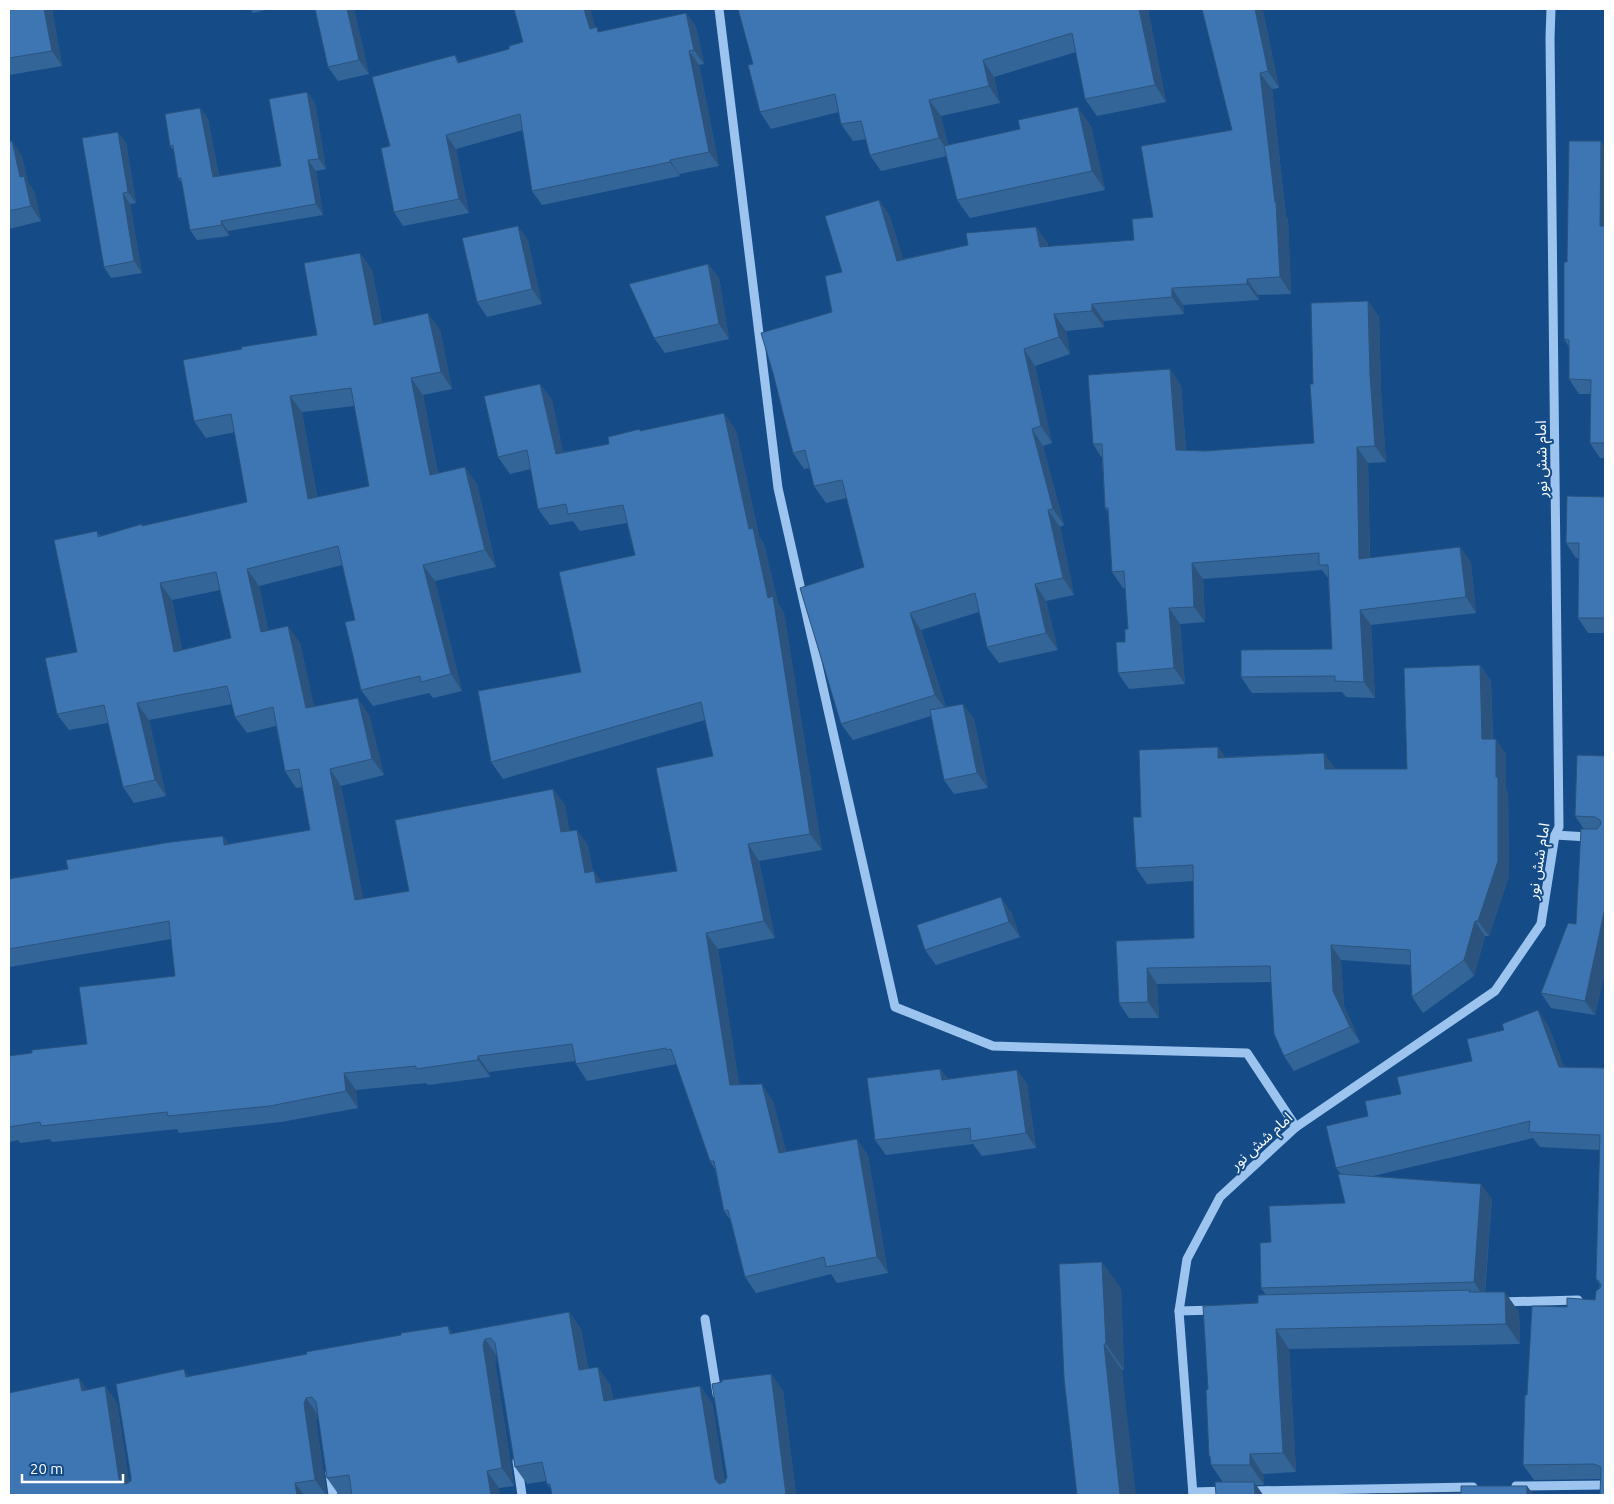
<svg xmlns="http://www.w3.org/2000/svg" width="1614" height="1504" font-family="Ubuntu,'Noto Sans Arabic',sans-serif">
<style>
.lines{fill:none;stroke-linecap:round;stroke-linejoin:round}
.minor{stroke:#9cc4ef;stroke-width:9}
.wall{fill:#346599;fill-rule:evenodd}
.shaded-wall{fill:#2b537d}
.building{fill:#3d76b2;stroke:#2b537d;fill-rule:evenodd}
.labels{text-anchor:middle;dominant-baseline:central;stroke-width:4;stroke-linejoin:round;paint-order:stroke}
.street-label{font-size:15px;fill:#fff;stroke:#154c88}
</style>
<rect width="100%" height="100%" fill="#154c88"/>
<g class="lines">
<g class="minor">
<path d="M719,9L778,488L895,1007L993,1046L1247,1053L1296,1127"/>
<path d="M1555,835L1605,838"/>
<path d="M1501,1302L1578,1300"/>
<path d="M1179,1311L1215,1310"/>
<path d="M705,1319L717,1394"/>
<path d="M517,1461L522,1495"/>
<path d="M330,1473L333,1495"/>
<path d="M1516,1486L1605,1485"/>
<path d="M1251,1491L1473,1487"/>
<path d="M1193,1492L1228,1491"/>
<path d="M1193,1495L1179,1311L1187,1259L1220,1197L1296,1127L1495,991L1541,924L1555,835L1559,827L1550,38L1551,9"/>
</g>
</g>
<g class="wall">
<path d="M9,9H52L62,66L9,75Z"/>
<path d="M250,9H270L253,13Z"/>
<path d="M354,9L369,74L338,81L328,67Z"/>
<path d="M514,9H590L595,28L600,32L686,13L696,27L704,64L699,65L719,166L679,174L680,176L542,205L532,191L523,130L456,149L469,213L403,226L394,212L390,146L460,62L509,49L523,42Z"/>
<path d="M1148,9L1166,102L1097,116L1085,99L1076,52L994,77L1000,103L941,116L948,145L1091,126L1105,190L970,218L957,200L947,156L881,171L870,155L866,139L853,141L841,124L839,112L771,129L760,112Z"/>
<path d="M1263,11L1279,88L1272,89L1286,217L1288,219L1291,294L1258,295L1259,300L1183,305L1184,314L1104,321V327L1066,331L1070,354L1035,366L1052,443L1043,446L1064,525L1060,527L1074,595L1046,601L1058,650L999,663L987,647L979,612L921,630L946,707L974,719L988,788L954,794L944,780L931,716L853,740L841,724L864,567L847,498L826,503L814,486L810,468L804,469L793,453L842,272L879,200L890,217L903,259L968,245L1036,227L1048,244V247L1134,240L1153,217L1232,130Z"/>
<path d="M307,92L315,103L326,169L316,171L323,215L228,231L229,236L197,240L190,230L182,183L178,178L174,151L170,146L200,108L208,119L219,176L281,166Z"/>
<path d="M9,142L22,156L28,183L34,191L41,221L9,229Z"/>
<path d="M126,143L136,203L130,204L142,273L111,278L104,267Z"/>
<path d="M1605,147V458H1600L1590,443L1591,394H1579L1569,379V347L1564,339L1567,262Z"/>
<path d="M518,226L528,241L542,304L487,317L477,302Z"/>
<path d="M360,253L372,270L382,323L440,330L452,389L423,395L438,474L477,484L496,567L435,581L462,691L433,698L429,693L373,706L361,690L355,620L342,565L259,586L268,630L300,643L314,707L369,715L384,775L341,786L363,899L409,891L553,789L565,805L569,831L577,830L588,846L593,872L602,882L677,871L713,756L705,720L503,779L491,762L581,672L635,555L627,523L580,531L573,521L550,525L538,509L531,469L510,474L498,457L540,384L552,400L563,452L609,444L641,431L736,430L759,536L764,544L778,603L784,613L822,850L759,861L775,938L718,949L739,1085L773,1101L786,1152L857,1139L868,1156L888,1273L837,1283L831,1274L756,1293L745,1277L731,1221L724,1211L715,1169L710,1161L677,1064L587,1081L576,1064L575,1061L489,1072L490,1077L428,1085L426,1083L356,1090L358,1108L281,1122L179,1133L177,1129L52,1142L50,1139L20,1143L18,1140L9,1142V1056L87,1044L175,976L171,939L9,967V879L68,869L223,836L229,844L310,830L302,787L296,788L285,771L276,726L247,733L235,717L232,704L149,720L166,796L134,803L123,787L108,723L69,730L57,714L77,652L97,531L100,536L142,524L143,526L247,502L235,432L206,438L194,421L242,349L317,335ZM354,406L369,486L317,497L302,412ZM220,590L231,638L182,650L172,600Z"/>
<path d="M708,264L719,278L729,339L665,353L654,338Z"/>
<path d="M1368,301L1379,317L1381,391L1386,462L1368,463L1370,558L1460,547L1471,563L1476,613L1371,625L1375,698L1346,697L1342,692L1252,693L1241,677L1332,649L1328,578L1322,570L1203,579L1205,622L1180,624L1185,684L1129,689L1118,673L1128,629L1125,588H1123L1112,572L1108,512L1105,508L1102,458L1093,444L1181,385L1186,450L1205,451L1314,443L1313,384Z"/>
<path d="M1605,497V633H1588L1578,618L1579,558H1576L1566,543Z"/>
<path d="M1480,665L1491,681L1493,739L1506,754V790L1508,793L1509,876L1489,936H1485L1474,976L1423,1013L1412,997L1411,965L1341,960L1344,1006L1360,1042L1294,1071L1284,1056L1271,982L1157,984L1159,1018H1129L1119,1003L1116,941L1194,938L1193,881L1147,884L1136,868L1141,817L1218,747L1225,757L1324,753L1335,769H1407Z"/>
<path d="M1605,756V971L1595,1015L1551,1008L1541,993L1576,924L1584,829L1575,816Z"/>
<path d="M1011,912L1020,937L936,965L925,950Z"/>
<path d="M1548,1025L1564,1067L1605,1068L1601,1479L1534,1480L1523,1465L1527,1395L1567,1307L1595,1300L1600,1285L1596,1279L1600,1150L1540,1147L1533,1138L1373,1176L1492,1199L1485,1292L1519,1312L1520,1344L1289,1349L1296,1472L1263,1474L1264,1485H1256L1263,1495H1216L1223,1482L1211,1465L1210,1458L1209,1456L1208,1389L1258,1303L1266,1295L1261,1288L1271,1242L1345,1203L1341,1174L1336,1168L1368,1116L1401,1094Z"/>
<path d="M940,1069L948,1079L1017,1070L1027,1084L1036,1148L982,1156L973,1144L886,1155L875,1140Z"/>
<path d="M1121,1288L1124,1370L1064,1378Z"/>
<path d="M569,1312L581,1329L588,1368L610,1384L613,1399L700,1386L712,1403L725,1482L771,1374L783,1391L796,1495H552L551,1489L547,1484L546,1481L527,1484L515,1467L497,1356L495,1362L514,1486L499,1488L352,1494L339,1495L327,1478L318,1415L316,1421L327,1495H9L88,1390L105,1386L117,1403L129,1482L131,1481L189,1376L454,1333Z"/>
</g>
<g class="shaded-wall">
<path d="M44,9H52L62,66L52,51Z"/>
<path d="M347,9H354L369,74L359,60Z"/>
<path d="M584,9H590L600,43L590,29Z"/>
<path d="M1139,9H1148L1166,102L1155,85Z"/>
<path d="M1255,9H1262L1263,11L1279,88L1268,71Z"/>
<path d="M686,13L696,27L704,64L694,50Z"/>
<path d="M689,51L699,65L719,166L709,152Z"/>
<path d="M455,55L465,69L458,63Z"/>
<path d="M983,60L994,77L1000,103L989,86Z"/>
<path d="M1260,73L1272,89L1286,217L1288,219L1291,294L1280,277L1275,202Z"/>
<path d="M307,92L315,103L326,169L319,159Z"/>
<path d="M929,100L941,116L950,155L939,138Z"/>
<path d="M1078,107L1091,126L1105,190L1092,171Z"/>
<path d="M200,108L208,119L221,188L213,177Z"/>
<path d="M118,132L126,143L136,203L128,192Z"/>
<path d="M446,135L456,149L469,213L459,199Z"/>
<path d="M12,141L22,156L28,183L34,191L41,221L31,206L20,177Z"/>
<path d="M1601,141L1605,147V232L1600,226Z"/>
<path d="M308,160L316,171L323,215L316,204Z"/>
<path d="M670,160L679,174L680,176L670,162Z"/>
<path d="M123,193L130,204L142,273L134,261Z"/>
<path d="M879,200L890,217L909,277L897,261Z"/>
<path d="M221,221L228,231L229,236L222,225Z"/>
<path d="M518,226L528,241L542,304L532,289Z"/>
<path d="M1036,227L1048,244L1052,264L1040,247Z"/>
<path d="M360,253L372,270L385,341L374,325Z"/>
<path d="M708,264L719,278L729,339L719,324Z"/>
<path d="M1247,279L1258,295L1259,300L1247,284Z"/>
<path d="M1172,288L1183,305L1184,314L1172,297Z"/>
<path d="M1368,301L1379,317L1381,391L1386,462L1375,446L1370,375Z"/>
<path d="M1092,304L1104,321V327L1092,311Z"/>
<path d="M428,313L440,330L452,389L441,372Z"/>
<path d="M1054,314L1066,331L1070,354L1059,337Z"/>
<path d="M1024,349L1035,366L1052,443L1041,426Z"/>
<path d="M1170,369L1181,385L1187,465L1176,450Z"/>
<path d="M411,378L423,395L441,492L430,475Z"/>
<path d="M540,384L552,400L567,470L556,454Z"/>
<path d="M290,396L302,412L320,516L308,499Z"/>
<path d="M724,413L736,430L759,536L764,544L778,603L784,613L822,850L810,834L768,598L749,529Z"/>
<path d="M1032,429L1043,446L1064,525L1053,509Z"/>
<path d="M1357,447L1368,463L1370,575L1359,559Z"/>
<path d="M465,467L477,484L496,567L485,550Z"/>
<path d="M1048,510L1060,527L1074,595L1063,578Z"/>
<path d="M1460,547L1471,563L1476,613L1466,597Z"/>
<path d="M1192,563L1203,579L1205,622L1194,607Z"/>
<path d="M423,565L435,581L462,691L451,674Z"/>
<path d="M247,569L259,586L272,648L261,632Z"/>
<path d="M160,583L172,600L186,669L174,652Z"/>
<path d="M1035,584L1046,601L1058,650L1046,633Z"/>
<path d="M1169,608L1180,624L1185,684L1174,668Z"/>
<path d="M1360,610L1371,625L1375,698L1364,682Z"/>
<path d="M910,613L921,630L947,711L935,695Z"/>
<path d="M288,626L300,643L318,724L306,708Z"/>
<path d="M1480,665L1491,681L1493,755L1482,739Z"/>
<path d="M358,698L369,715L384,775L372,759Z"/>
<path d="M137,703L149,720L166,796L155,780Z"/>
<path d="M963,704L974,719L988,788L977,773Z"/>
<path d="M1496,739L1506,754V790L1508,793L1509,876L1489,936L1478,921L1496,777Z"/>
<path d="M1218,747L1229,762L1218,758Z"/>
<path d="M1324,753L1335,768V784L1325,769Z"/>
<path d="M330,769L341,786L367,917L355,900Z"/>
<path d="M553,789L565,805L573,849L561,832Z"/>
<path d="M577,830L588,846L596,889L585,873Z"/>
<path d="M223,836L235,852L224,845Z"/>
<path d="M748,844L759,861L775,938L764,921Z"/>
<path d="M594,871L606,888L596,883Z"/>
<path d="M1001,897L1011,912L1020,937L1009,922Z"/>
<path d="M1605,908V971L1595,1015L1585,1001Z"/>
<path d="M1475,921L1485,936L1474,976L1464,960Z"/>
<path d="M706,933L718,949L742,1101L730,1085Z"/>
<path d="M1331,945L1341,960L1344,1006L1360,1042L1350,1027L1333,991Z"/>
<path d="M1147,968L1157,984L1159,1018L1148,1002Z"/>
<path d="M1538,1010L1548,1025L1570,1082L1559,1067Z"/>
<path d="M478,1056L489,1072L490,1077L478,1060Z"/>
<path d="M940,1069L951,1084L942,1080Z"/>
<path d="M1017,1070L1027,1084L1036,1148L1026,1133Z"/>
<path d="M344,1073L356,1090L358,1108L346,1091Z"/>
<path d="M762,1084L773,1101L791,1169L779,1153Z"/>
<path d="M857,1139L868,1156L888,1273L877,1257Z"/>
<path d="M1481,1184L1492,1199L1484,1297L1474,1282Z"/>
<path d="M1102,1262L1121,1288L1124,1370L1106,1344Z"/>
<path d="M1505,1292L1519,1312L1520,1344L1506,1324Z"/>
<path d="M569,1312L581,1329L591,1387L579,1370Z"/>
<path d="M448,1326L460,1343L450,1334Z"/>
<path d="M1276,1329L1289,1349L1296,1472L1283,1453Z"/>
<path d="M485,1339L497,1356L495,1362L514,1486L502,1468L483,1345Z"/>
<path d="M1104,1344L1122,1370L1136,1495H1120Z"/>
<path d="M598,1367L610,1384L616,1418L604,1401Z"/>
<path d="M184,1369L196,1386L186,1377Z"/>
<path d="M771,1374L783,1391L796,1495H786Z"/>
<path d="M79,1378L91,1395L82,1391Z"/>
<path d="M105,1386L117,1403L131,1495L119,1479Z"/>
<path d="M700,1386L712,1403L727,1495L715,1479Z"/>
<path d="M306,1398L318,1415L316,1421L327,1495H326L315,1480L304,1404Z"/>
<path d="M1250,1454L1263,1474L1264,1485L1250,1465Z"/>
<path d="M487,1471L499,1488L500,1495H491Z"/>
<path d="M1254,1482L1263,1495H1255Z"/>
<path d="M295,1483L304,1495H297Z"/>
<path d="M1527,1486L1534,1495H1527Z"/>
</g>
<g class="building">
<path d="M9,9H44L52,51L9,58Z"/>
<path d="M315,9H347L359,60L328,67Z"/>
<path d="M514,9H584L590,29L597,27L598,32L686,13L694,50L689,51L709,152L670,160V162L532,191L520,114L446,135L459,199L394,212L381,148L390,146L372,77L455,55L458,63L509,49V46L523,42Z"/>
<path d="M738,9H1139L1155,85L1085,99L1072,33L983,60L989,86L929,100L939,138L870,155L861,121L841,124L835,94L760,112L748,65L753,64Z"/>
<path d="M1202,9H1255L1268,71L1260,73L1275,202H1276L1280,277L1247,279V284L1172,288V297L1092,304V311L1054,314L1059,337L1024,349L1041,426L1032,429L1053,509L1048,510L1063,578L1035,584L1046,633L987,647L975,593L910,613L935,695L841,724L800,588L864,567L842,480L814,486L805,450L793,453L773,373L761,333L832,312L825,276L842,272L825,216L879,200L897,261L968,245L966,233L1036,227L1040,247L1134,240L1132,219L1153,217L1141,146L1232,130Z"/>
<path d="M307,92L319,159L308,160L316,204L221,221L222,225L190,230L181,178H178L173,145L170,146L165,114L200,108L213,177L281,166L269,99Z"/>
<path d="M1078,107L1092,171L957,200L944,146L1020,129L1018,120Z"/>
<path d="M118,132L128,192L123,193L134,261L104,267L82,138Z"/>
<path d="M12,141L20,177L24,176L31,206L9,211V142Z"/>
<path d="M1569,141H1601L1600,226H1605V443H1590L1591,380L1569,379V340L1564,339V262H1567Z"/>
<path d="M518,226L532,289L477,302L462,238Z"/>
<path d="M360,253L374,325L428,313L441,372L411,378L430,475L465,467L485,550L423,565L451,674L421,682L420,676L361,690L345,622L355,620L338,546L247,569L261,632L288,626L306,708L358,698L372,759L330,769L355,900L409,891L395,820L553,789L561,832L577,830L585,873L594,871L596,883L677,871L656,768L713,756L701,702L491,762L478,691L581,672L559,572L635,555L623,505L568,514L566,504L538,509L527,450L498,457L484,396L540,384L556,454L609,444L608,437L640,429V431L724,413L749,529L753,528L768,598L773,596L810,834L748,844L764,921L706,933L730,1085L762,1084L779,1153L857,1139L877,1257L826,1267L824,1257L745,1277L728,1210L724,1211L714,1161H710L671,1049L666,1050V1048L576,1064L572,1044L478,1056V1060L416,1069V1066L344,1073L346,1091L270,1106L168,1116L167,1112L41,1126L40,1122L9,1127V1056L32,1053V1050L87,1044L79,987L175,976L169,921L9,949V879L68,869L66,860L171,842L223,836L224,845L310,830L299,769L285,771L273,707L235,717L227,686L137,703L155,780L123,787L104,705L57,714L45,658L77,652L54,540L97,531L98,537L142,524V526L247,502L231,414L194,421L183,360L242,349L241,347L317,335L304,263ZM351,388L369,486L308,499L290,396ZM216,572L231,638L174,652L160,583Z"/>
<path d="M708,264L719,324L654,338L629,284Z"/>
<path d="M1368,301L1370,375L1375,446L1357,447L1359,559L1460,547L1466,597L1360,610L1364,682L1335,681V676L1241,677V650L1332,649L1328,565H1319V553L1192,563L1194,607L1169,608L1174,668L1118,673L1116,642H1125V629H1128L1124,571L1112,572L1108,508H1105L1102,444H1093L1088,375L1170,369L1176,450L1205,451L1314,443L1310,384H1313L1311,303Z"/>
<path d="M1567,496L1605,497V618H1578L1579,543H1566Z"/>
<path d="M1480,665L1482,739H1496V777H1498V861L1478,921H1475L1464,960L1412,997L1410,950L1331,945L1333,991L1350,1027L1284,1056L1274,1034L1270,966L1147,968L1148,1002L1119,1003L1116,941L1194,938L1193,865L1136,868L1133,817H1141L1139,750L1218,747V758L1324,753L1325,769H1407L1404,668Z"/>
<path d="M963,704L977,773L944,780L930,710Z"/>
<path d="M1577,755L1605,756V908L1585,1001L1541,993L1568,923L1576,924L1581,829H1597L1601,824L1600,820L1595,817L1575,816Z"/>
<path d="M1001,897L1009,922L925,950L917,925Z"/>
<path d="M1538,1010L1559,1067L1605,1068V1495H1600L1601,1467L1594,1464L1523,1465L1525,1395H1527L1532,1306L1567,1307V1298L1595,1300L1596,1291L1600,1288L1601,1285L1599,1281L1596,1279L1600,1135L1529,1132L1530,1121L1336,1168L1326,1126L1368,1116L1365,1101L1401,1094L1397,1077L1472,1061L1467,1039L1504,1030L1502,1024Z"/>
<path d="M940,1069L942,1080L1017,1070L1026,1133L971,1141L970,1128L875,1140L867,1078Z"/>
<path d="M1338,1174L1481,1184L1474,1282L1261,1288L1260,1243L1271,1242L1269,1206L1345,1203Z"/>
<path d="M1102,1262L1106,1344H1104L1120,1495H1077L1064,1378L1059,1264Z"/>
<path d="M1470,1290L1469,1292H1505L1506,1324L1276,1329L1283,1453L1250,1454V1465H1211L1210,1456H1209L1206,1390L1208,1389L1203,1306L1258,1303V1295Z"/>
<path d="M569,1312L579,1370L598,1367L604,1401L700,1386L715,1479L719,1484L725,1482L727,1477L712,1384L722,1382V1380L771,1374L786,1495H552L550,1484H547L542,1462L515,1467L495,1343L491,1338L485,1339L483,1345L502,1468L487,1471L491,1495H352L349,1475L327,1478L316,1402L312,1397L306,1398L304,1404L315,1480L295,1483L297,1495H9V1393L79,1378L82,1391L105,1386L119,1479L122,1483L126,1484L131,1481V1477L116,1384L184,1369L186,1377L307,1354L306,1352L401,1335V1333L448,1326L450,1334Z"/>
<path d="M1215,1482H1254L1255,1495H1216Z"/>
<path d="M1461,1486H1527V1495H1369V1494L1461,1493Z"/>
</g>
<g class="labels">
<g class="street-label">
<text transform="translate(1541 459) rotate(-91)">امام شش نور</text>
<text transform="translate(1538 861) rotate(-81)">امام شش نور</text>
<text transform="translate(1261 1141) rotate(-42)">امام شش نور</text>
</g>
</g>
<rect width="1614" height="1504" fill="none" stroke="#ffffff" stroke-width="20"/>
<path d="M22 1474v8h101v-8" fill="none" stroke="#ffffff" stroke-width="2.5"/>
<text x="30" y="1474" font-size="15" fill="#ffffff" stroke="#154c88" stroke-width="4" paint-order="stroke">20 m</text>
</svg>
